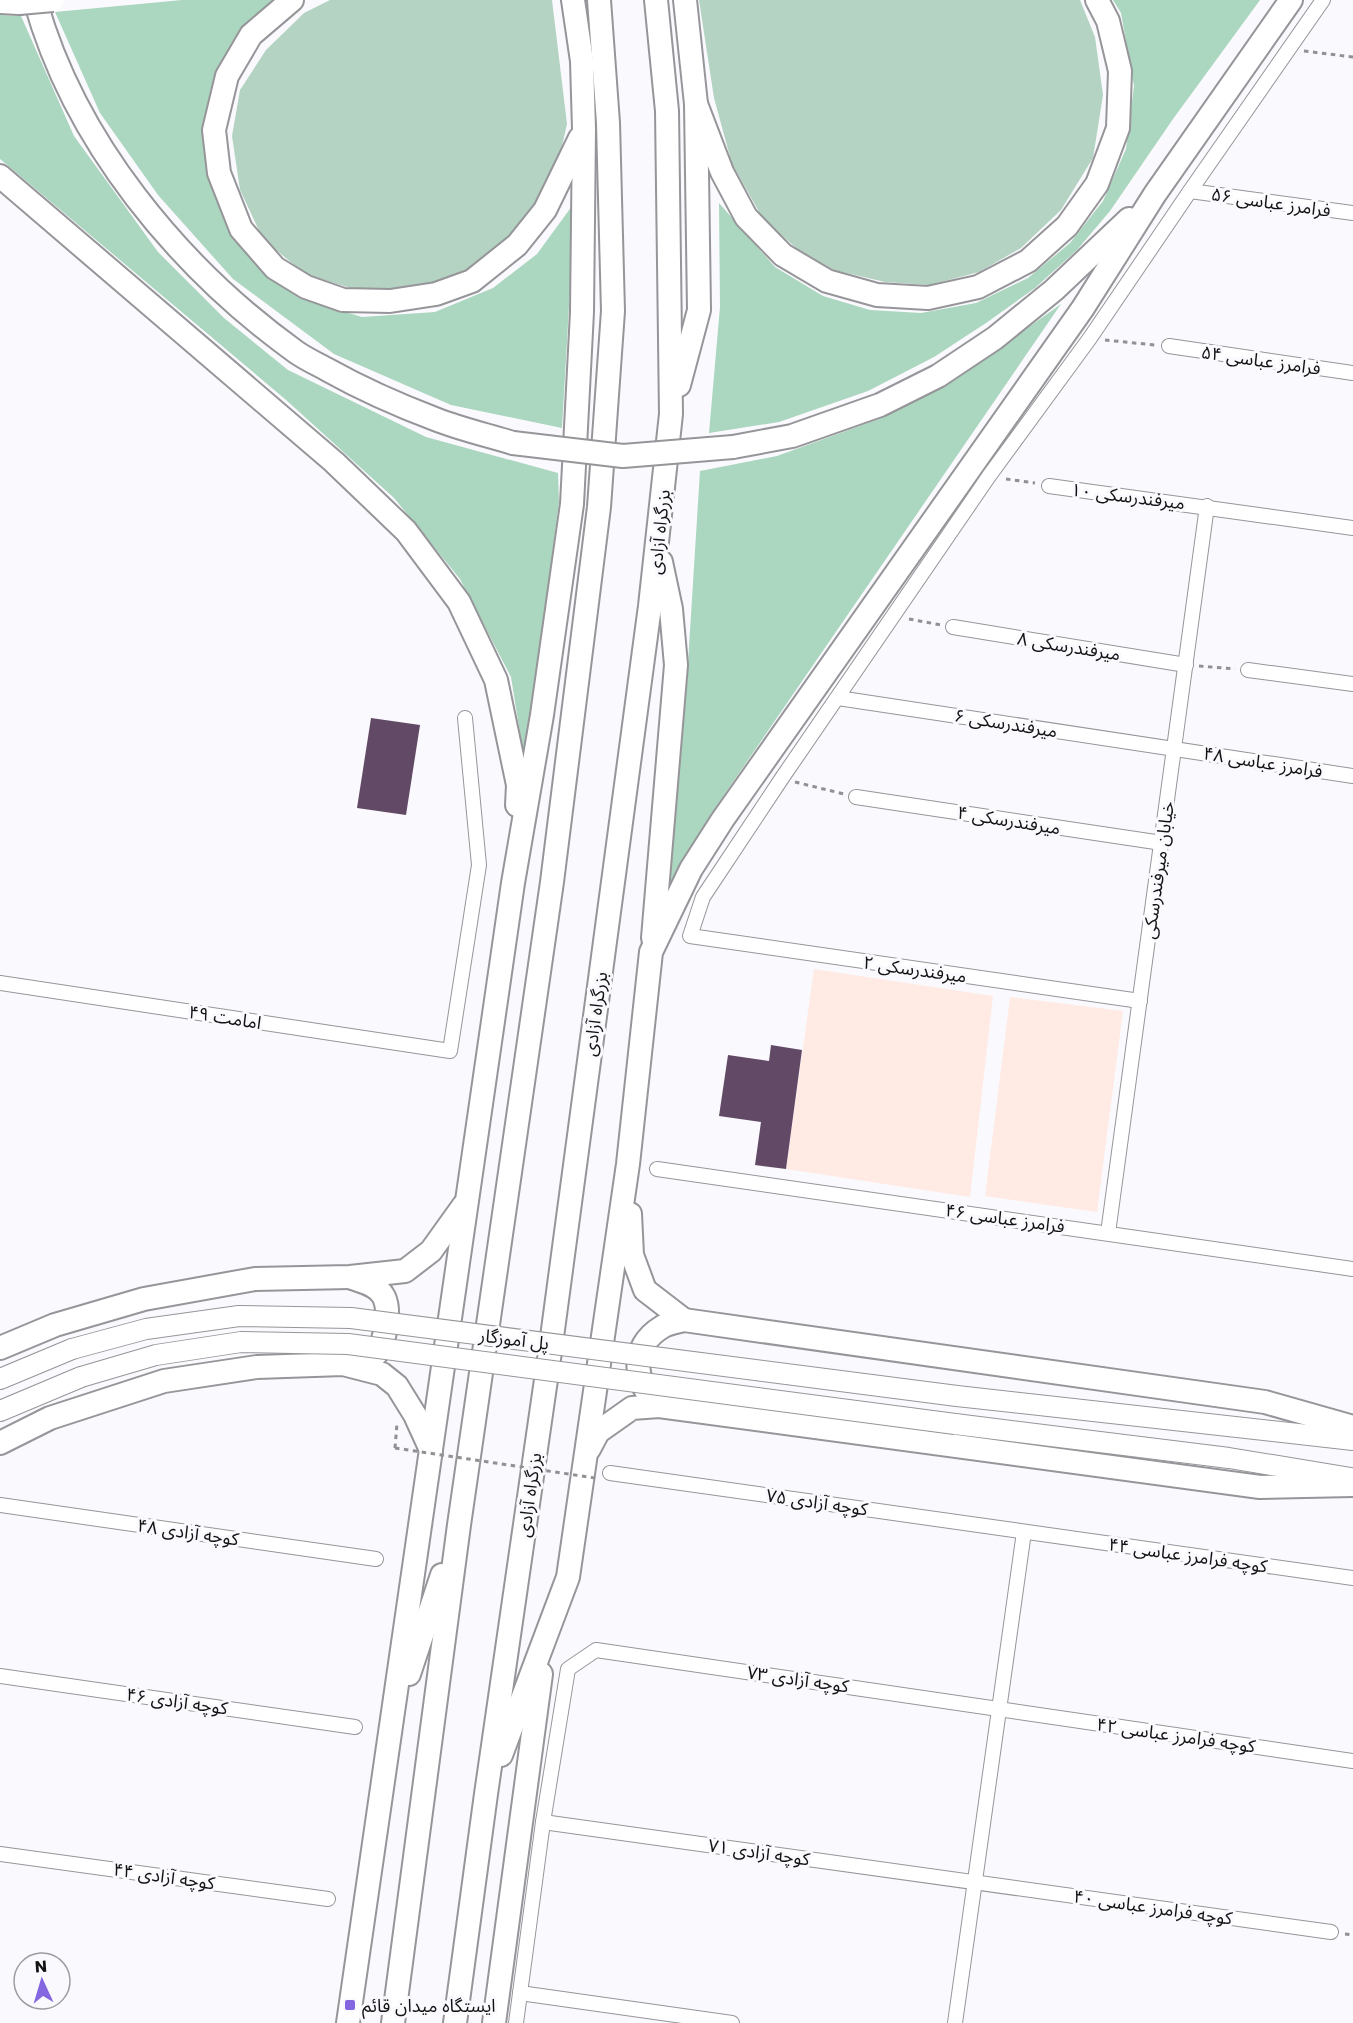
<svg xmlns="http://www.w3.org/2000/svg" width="1353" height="2023" font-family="Poppins,'Noto Sans Arabic',sans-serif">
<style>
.commercial{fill:#ffebe4}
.green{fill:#b4d3c2}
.forest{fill:#abd6bf}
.building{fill:#624a66}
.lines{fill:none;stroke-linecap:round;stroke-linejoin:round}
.minor-casing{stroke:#969599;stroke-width:16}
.secondary-casing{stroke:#969599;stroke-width:22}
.trunk-casing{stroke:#969599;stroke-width:26}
.path{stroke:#919093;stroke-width:3;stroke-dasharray:4.5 4.5;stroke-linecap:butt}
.minor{stroke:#fff;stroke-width:14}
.secondary{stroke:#fff;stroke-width:20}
.trunk{stroke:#fff;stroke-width:22}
.secondary-bridge-casing{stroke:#969599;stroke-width:22;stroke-linecap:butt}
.trunk-bridge-casing{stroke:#969599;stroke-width:26;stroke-linecap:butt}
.path-bridge{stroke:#919093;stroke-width:3;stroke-dasharray:4.5 4.5;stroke-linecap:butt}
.secondary-bridge{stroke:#fff;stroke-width:20}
.trunk-bridge{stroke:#fff;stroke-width:22}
.poi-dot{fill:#8466e1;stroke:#faf9fd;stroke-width:2}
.labels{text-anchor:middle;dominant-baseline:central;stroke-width:6;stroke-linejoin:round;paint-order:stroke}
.street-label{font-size:18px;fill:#121213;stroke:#faf9fd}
.poi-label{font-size:18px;fill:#121213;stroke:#faf9fd;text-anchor:start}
</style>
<rect width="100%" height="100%" fill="#faf9fd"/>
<g class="commercial">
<path d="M814,969L993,996L970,1197L786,1169Z"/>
<path d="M1010,997L1123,1011L1097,1212L985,1196Z"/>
</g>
<g class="green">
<path d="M330,0H552L567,124L554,181L524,229L478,266L420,289L357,290L305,274L263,239L240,190L232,136L240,90L266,50L304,13Z"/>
<path d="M699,0H1080L1095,37L1103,95L1093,158L1061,210L1021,248L979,272L929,285L885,282L834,270L796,248L763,219L732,164L714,98Z"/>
</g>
<g class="forest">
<path d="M182,0H280L223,66L219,201L246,253L299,298L362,317L435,312L493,288L537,254L575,202L562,428L451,405L334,354L233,279L158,195L100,113L55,12Z"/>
<path d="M1113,0H1260L1173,119L1110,211L1077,250L1035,288L986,323L934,357L868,391L779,422L709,433L720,307L719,203L775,267L823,296L870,310L921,313L976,303L1028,278L1070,243L1103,201L1126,149L1134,86L1121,13Z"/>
<path d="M0,15L21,16L74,136L158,252L224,318L288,370L426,437L558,473L559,502L525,764L511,677L460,579L394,498L285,399L0,159Z"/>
<path d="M1061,304L713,811L664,893L686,695L700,471L777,456L879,419L955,380Z"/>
</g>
<g class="building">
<path d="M371,718L420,725L406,815L357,808Z"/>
<path d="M771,1045L802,1050L786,1169L755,1165L761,1122L719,1116L728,1055L769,1061Z"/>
</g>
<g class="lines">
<g class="minor-casing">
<g id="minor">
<path d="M1190,191L1353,213"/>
<path d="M1169,346L1353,373"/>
<path d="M1049,486L1353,528"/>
<path d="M953,627L1186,665"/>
<path d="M1248,670L1353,684"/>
<path d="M838,698L1353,776"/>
<path d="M856,797L1162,843"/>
<path d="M0,983L450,1051L479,865L465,718"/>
<path d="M1140,1001L690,936L703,897L782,778L989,476L1090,338L1190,191L1323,0"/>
<path d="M657,1169L1353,1269"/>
<path d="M1108,1233L1207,506"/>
<path d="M610,1473L1353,1578"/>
<path d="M0,1505L376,1559"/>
<path d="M0,1676L355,1727"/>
<path d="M543,1822L1331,1932"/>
<path d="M0,1854L328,1899"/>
<path d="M520,1993L732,2023"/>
<path d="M516,2023L543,1822L568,1669L596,1650L1353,1761"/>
<path d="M955,2023L1024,1532"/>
</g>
</g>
<g class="secondary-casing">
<g id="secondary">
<path d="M0,1379L72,1349"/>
<path d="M957,1396L1353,1440"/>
<path d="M0,1411L81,1377"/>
<path d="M955,1424L1229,1458L1351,1478"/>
</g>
</g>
<g class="trunk-casing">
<g id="trunk">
<path d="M35,0C74,141 178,267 296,352C306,359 317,364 328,370C362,389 398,405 435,419C460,429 487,435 513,443"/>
<path d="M292,0L251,35L227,76L214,130L219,173L241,229L275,268L306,287L343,300L390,301L436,294L472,281L517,245L545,210L580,138"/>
<path d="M0,2L19,3"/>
<path d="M696,104L722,172L746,217L783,255L827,281L877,295L928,298L978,287L1028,261L1067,226L1097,184L1118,128L1120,71L1108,21L1097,0"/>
<path d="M0,176L334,462L406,531L459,602L496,680L518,785L517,805"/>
<path d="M679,385L699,310L696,104L685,0"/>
<path d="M733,447L792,436L880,405L938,376L995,338L1054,290L1129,219"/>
<path d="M653,938L676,665L671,609L661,562"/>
<path d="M630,1214L632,1255L645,1290L684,1320"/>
<path d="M352,1278C363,1282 378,1285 384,1297C391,1312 385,1340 377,1353C374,1357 369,1359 365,1362"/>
<path d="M0,1348L55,1325L144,1299L255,1279L350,1277L405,1271L431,1251L464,1205"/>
<path d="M659,1406C633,1383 629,1347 662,1327C668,1323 677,1322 684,1320L1265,1402L1353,1427"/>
<path d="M0,1443L50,1418L164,1381L257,1367L343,1364L382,1374L397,1386L415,1415L431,1450"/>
<path d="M589,1449L598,1432L632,1408L659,1406L1260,1487L1353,1485"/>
<path d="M409,1674L442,1575"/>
<path d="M501,1755L568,1577L628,1164L651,952L691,869L723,819L1083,308L1155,194L1291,0"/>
<path d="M348,2023L513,883L542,715L572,504L582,312L584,129L582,61L573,0"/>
<path d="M393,2023L459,1525L552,882L599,507L613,311L608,123L599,0"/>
<path d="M455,2023L486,1794L550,1352L650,606L671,414L667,111L656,0"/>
<path d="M494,2023L541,1674"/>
</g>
</g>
<g class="path">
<path d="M1304,51L1353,57"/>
<path d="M1105,340L1155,345"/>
<path d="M1006,479L1035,483"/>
<path d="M909,619L941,625"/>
<path d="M1199,666L1235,669"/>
<path d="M795,782L844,794"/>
<path d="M395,1448L397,1423"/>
<path d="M1345,1934L1353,1935"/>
</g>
<use href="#minor" class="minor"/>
<use href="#secondary" class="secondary"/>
<use href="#trunk" class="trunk"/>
<g class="secondary-bridge-casing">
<g id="secondary-bridge">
<path d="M72,1349L146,1329L239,1316L351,1318L957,1396"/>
<path d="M81,1377L156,1355L241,1342L348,1344L955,1424"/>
</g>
</g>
<g class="trunk-bridge-casing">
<g id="trunk-bridge">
<path d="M19,3L53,0"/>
<path d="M513,443L623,456L733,447"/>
</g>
</g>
<path class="path-bridge" d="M395,1448L595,1478"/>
<use href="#secondary-bridge" class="secondary-bridge"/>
<use href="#trunk-bridge" class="trunk-bridge"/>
</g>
<rect class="poi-dot" x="344" y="1999" width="12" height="12" rx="3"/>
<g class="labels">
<g class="street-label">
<text transform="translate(1271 202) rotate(8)">فرامرز عباسی ۵۶</text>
<text transform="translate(1261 360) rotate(8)">فرامرز عباسی ۵۴</text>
<text transform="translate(1128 496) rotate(7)">میرفندرسکی ۱۰</text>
<text transform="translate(659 532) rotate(-84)">بزرگراه آزادی</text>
<text transform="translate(1069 646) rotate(9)">میرفندرسکی ۸</text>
<text transform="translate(1006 723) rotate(9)">میرفندرسکی ۶</text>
<text transform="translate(1263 762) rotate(9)">فرامرز عباسی ۴۸</text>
<text transform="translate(1009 820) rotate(9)">میرفندرسکی ۴</text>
<text transform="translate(1158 870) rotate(-82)">خیابان میرفندرسکی</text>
<text transform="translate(915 969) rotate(8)">میرفندرسکی ۲</text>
<text transform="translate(595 1014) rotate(-82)">بزرگراه آزادی</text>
<text transform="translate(225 1017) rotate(9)">امامت ۴۹</text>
<text transform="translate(1005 1218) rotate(8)">فرامرز عباسی ۴۶</text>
<text transform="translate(514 1339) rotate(7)">پل آموزگار</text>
<text transform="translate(529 1495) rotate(-82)">بزرگراه آزادی</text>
<text transform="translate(817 1502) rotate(8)">کوچه آزادی ۷۵</text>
<text transform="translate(188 1532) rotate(8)">کوچه آزادی ۴۸</text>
<text transform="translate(1188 1555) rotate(8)">کوچه فرامرز عباسی ۴۴</text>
<text transform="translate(798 1679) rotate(8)">کوچه آزادی ۷۳</text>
<text transform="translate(177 1701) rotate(8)">کوچه آزادی ۴۶</text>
<text transform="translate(1176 1735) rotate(8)">کوچه فرامرز عباسی ۴۲</text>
<text transform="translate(759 1852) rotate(8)">کوچه آزادی ۷۱</text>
<text transform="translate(164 1876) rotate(8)">کوچه آزادی ۴۴</text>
<text transform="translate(1153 1907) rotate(8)">کوچه فرامرز عباسی ۴۰</text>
</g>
<g class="poi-label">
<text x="362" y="2005">ایستگاه میدان قائم</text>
</g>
</g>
<g transform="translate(42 1981) rotate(356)"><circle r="28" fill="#faf9fd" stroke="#9d9d9f" stroke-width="1.5"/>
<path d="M0-4.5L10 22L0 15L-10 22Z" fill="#8466e1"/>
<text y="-9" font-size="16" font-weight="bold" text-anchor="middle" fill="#121213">N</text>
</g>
</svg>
